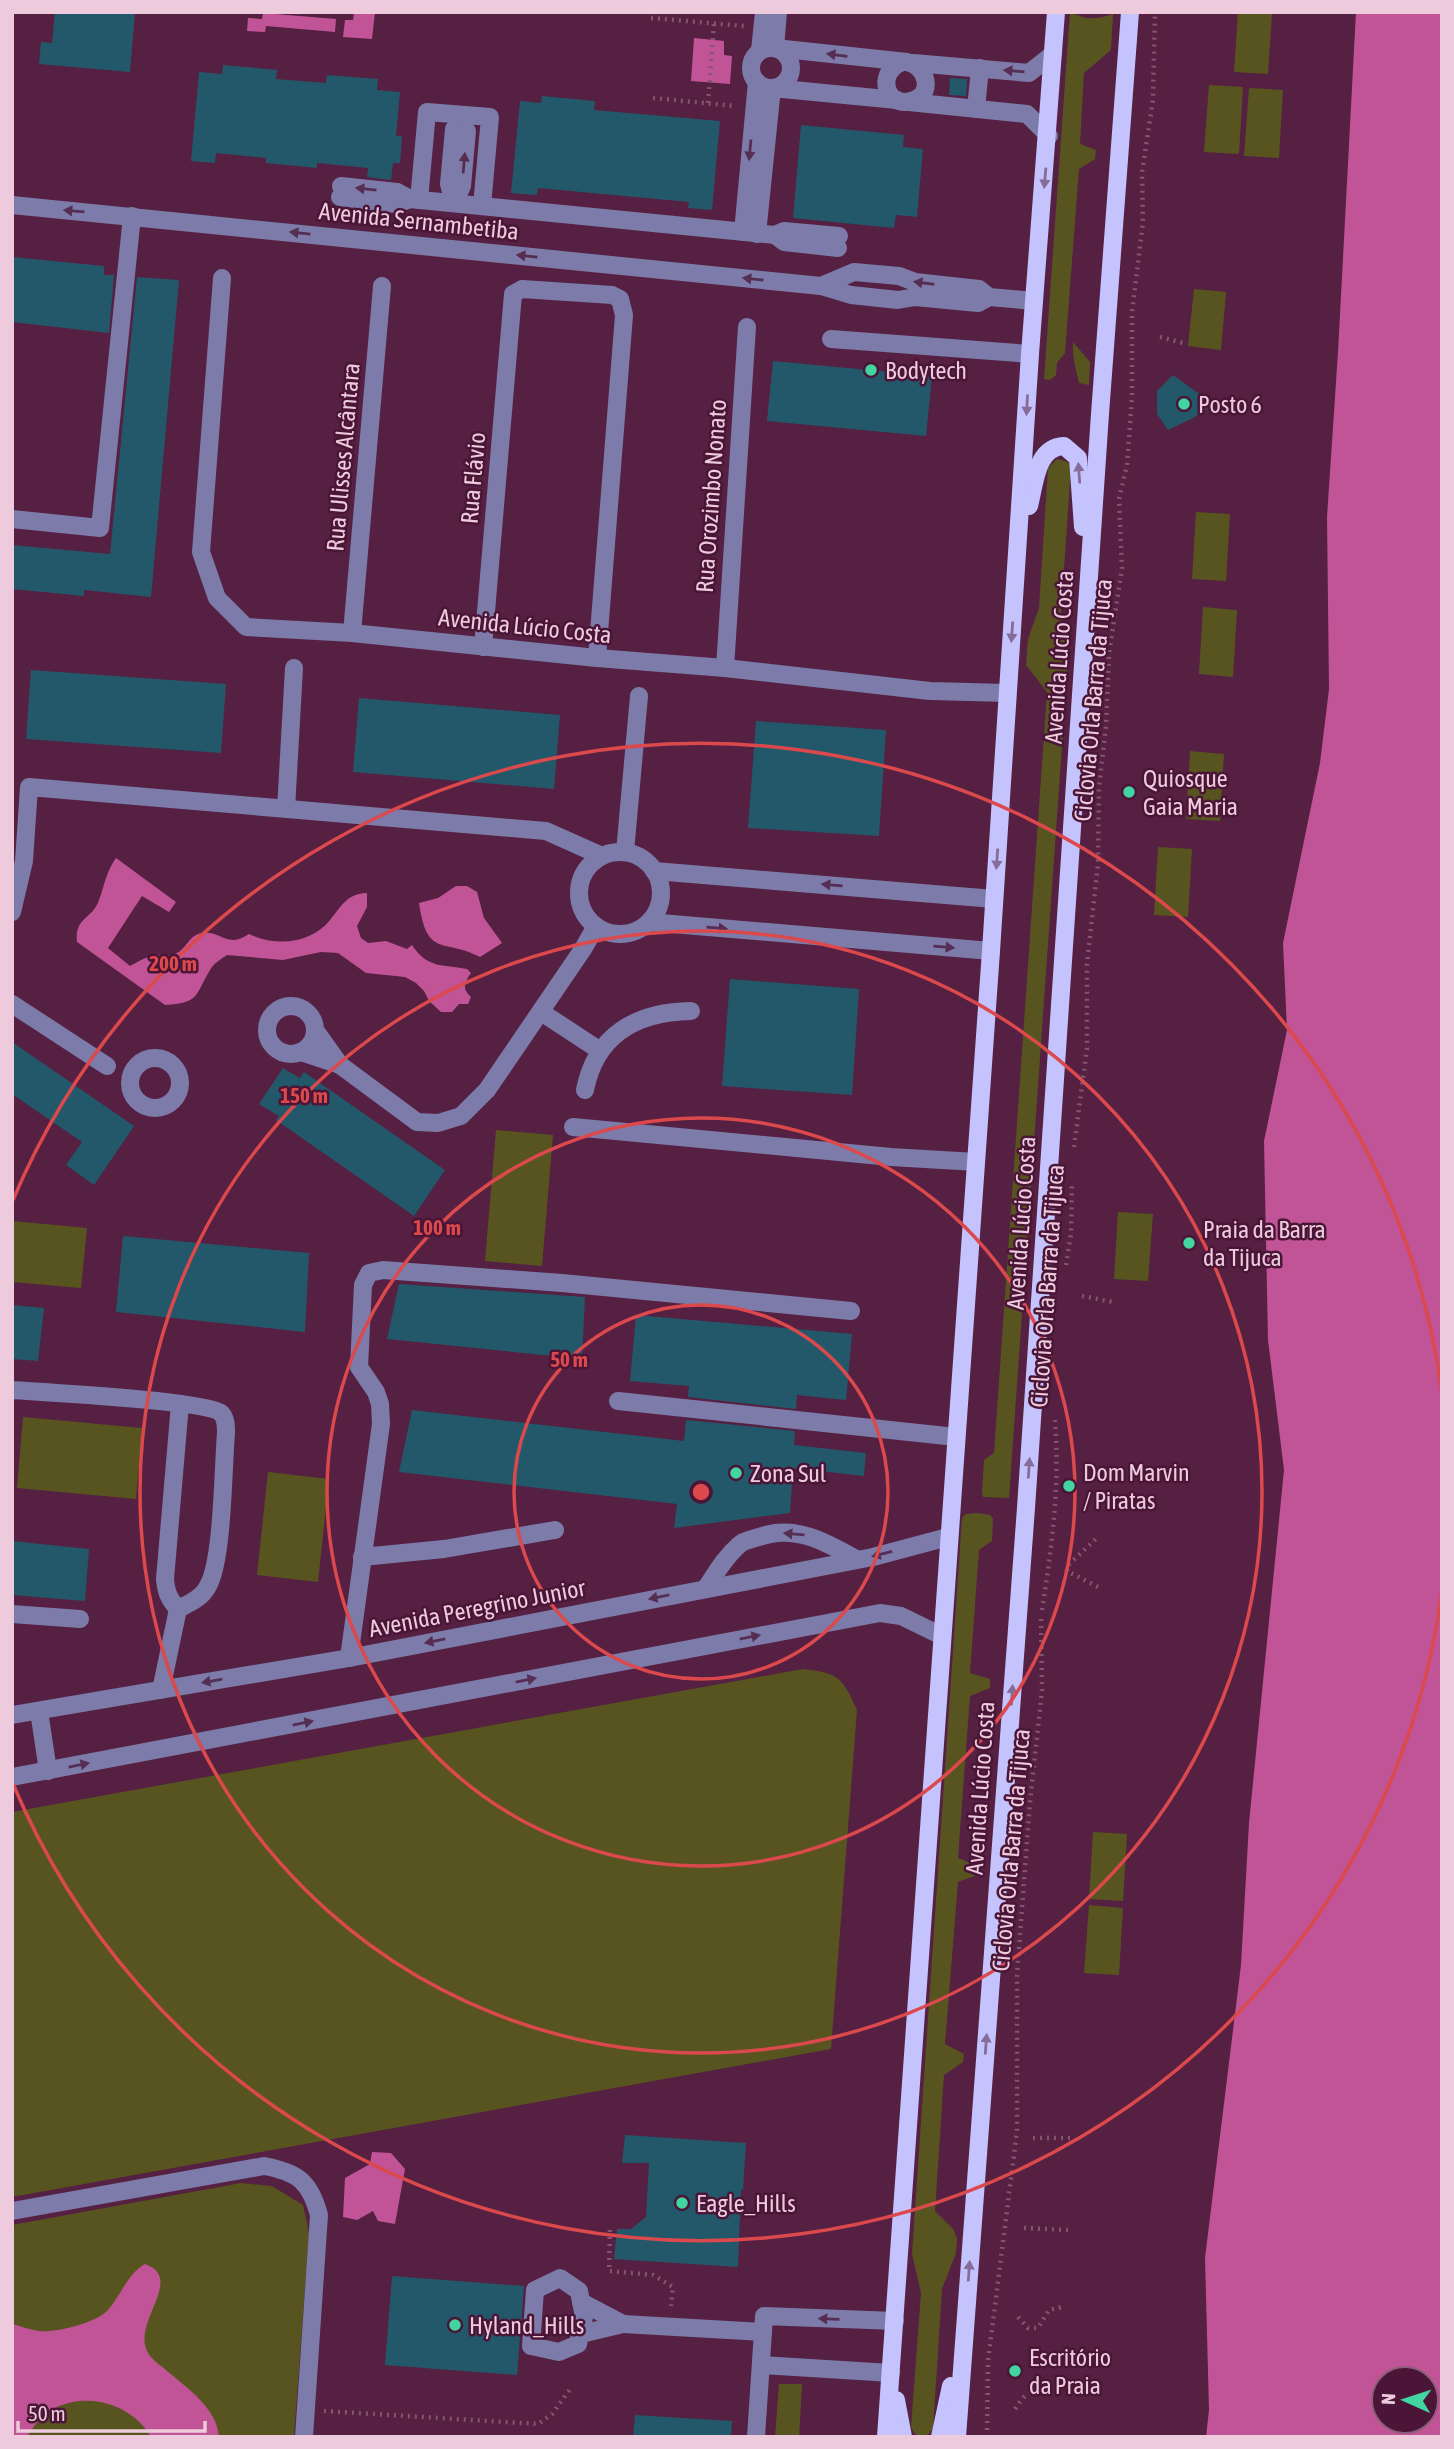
<svg xmlns="http://www.w3.org/2000/svg" width="1454" height="2449" font-family="'Asap Condensed',sans-serif">
<style>
.green{fill:#585420}
.water{fill:#c15496;fill-rule:evenodd}
.building{fill:#23586b}
.lines{fill:none;stroke-linecap:round;stroke-linejoin:round}
.path{stroke:#845571;stroke-width:4.5;stroke-dasharray:2 5;stroke-linecap:butt}
.minor{stroke:#7c7baa;stroke-width:18}
.major{stroke:#c4c3fd;stroke-width:18}
.oneway{fill:#562e53}
.oneway2{fill:#876c9a}
.ring{fill:none;stroke:#db494c;stroke-width:3.5}
.poi-dot{fill:#42d4a1;stroke:#4a1536;stroke-width:2.5}
.labels{text-anchor:middle;dominant-baseline:central;stroke-width:5;stroke-linejoin:round;paint-order:stroke}
.street-label{font-size:24px;fill:#edcbdd;stroke:#4a1536}
.poi-label{font-size:24px;fill:#edcbdd;stroke:#4a1536;text-anchor:start}
.centre{fill:#db494c;stroke:#4a1536;stroke-width:3.5}
.ring-label{font-size:21px;text-anchor:middle;font-weight:bold;fill:#db494c;stroke:#4a1536;stroke-width:5;stroke-linejoin:round;paint-order:stroke}
</style>
<rect width="100%" height="100%" fill="#552041"/>
<g class="green">
<path d="M1070,12C1086,20 1096,20 1113,14L1111,50L1084,73L1080,144L1096,150L1095,159L1079,169L1065,353L1057,363L1056,375L1050,380L1044,379Z"/>
<path d="M1238,12H1272L1268,74L1234,72Z"/>
<path d="M1209,85L1243,87L1239,154L1204,152Z"/>
<path d="M1249,88L1283,90L1279,158L1244,156Z"/>
<path d="M1194,289L1226,292L1221,350L1188,346Z"/>
<path d="M1073,342L1090,362L1089,385L1079,383C1076,369 1072,357 1073,342Z"/>
<path d="M1057,459L1068,462L1071,467L1061,612L1069,646L1009,1498L983,1497L982,1492L984,1460L994,1453L1047,692L1026,665L1028,639L1039,608L1048,468Z"/>
<path d="M1196,512L1230,514L1226,581L1192,579Z"/>
<path d="M1203,607L1237,610L1233,677L1199,674Z"/>
<path d="M1190,751L1224,754L1220,821L1186,819Z"/>
<path d="M1158,847L1192,849L1188,917L1154,915Z"/>
<path d="M496,1130L553,1135L542,1266L485,1261Z"/>
<path d="M1118,1212L1153,1214L1148,1281L1114,1279Z"/>
<path d="M12,1221L87,1228L81,1288L12,1282Z"/>
<path d="M23,1417L142,1428L136,1499L17,1488Z"/>
<path d="M268,1472L329,1479L318,1582L257,1575Z"/>
<path d="M978,1513L990,1515L993,1519L992,1541L979,1550L970,1673L990,1679V1688L970,1696L958,1858L978,1866L977,1875L958,1882L945,2044L964,2054L963,2062L944,2075L935,2211L953,2229L957,2238L956,2253L942,2289L933,2429L926,2437C917,2437 915,2435 911,2427L921,2293L912,2254L962,1518L966,1514Z"/>
<path d="M803,1669C839,1673 842,1677 857,1710L831,2049L12,2197V1812Z"/>
<path d="M1093,1832L1127,1834L1123,1901L1089,1899Z"/>
<path d="M1089,1905L1123,1908L1119,1975L1084,1973Z"/>
<path d="M241,2183L272,2186L303,2205L309,2233L294,2437H12V2225Z"/>
<path d="M779,2384H802L799,2437H775Z"/>
</g>
<g class="water">
<path d="M354,12H375L372,39L343,37L345,20H353Z"/>
<path d="M1356,12H1442V2437H1206L1209,2410L1205,2258L1241,1965L1249,1823L1284,1470L1268,1340L1264,1141L1287,1030L1283,943L1320,763L1329,689L1327,517L1338,352ZM1426,2379V2421H1384V2379Z"/>
<path d="M263,13L336,19L335,32L266,26L265,32L247,31L248,18L262,19Z"/>
<path d="M694,38L724,41V55L732,56L730,84L691,81Z"/>
<path d="M116,858L176,902L169,912L142,896L108,948L130,966C137,962 146,957 155,955C163,954 169,957 177,953C187,948 189,935 202,933C223,931 226,949 249,934C275,947 311,944 330,920C341,907 347,893 367,893V907L357,926L361,938L368,943L386,941L407,949L412,945C428,969 442,964 467,969L471,973C465,982 461,988 471,997L468,1004H459L452,1012H441L429,1001L424,991L416,983L405,977L366,973L338,953L321,952L283,960L227,955C221,959 214,963 210,970C195,995 200,1003 165,1005L77,942C74,917 93,919 99,900C105,884 106,872 116,858Z"/>
<path d="M456,886H467L477,892L484,918L502,943L480,957C444,938 427,959 419,903L438,898Z"/>
<path d="M372,2152L391,2153L405,2169L395,2224L378,2221L373,2211L357,2220L343,2217L345,2178L370,2164Z"/>
<path d="M145,2264C185,2278 133,2321 147,2351C151,2359 160,2365 166,2370C187,2388 217,2408 219,2437H151C132,2404 87,2391 53,2409C42,2414 33,2427 27,2437H12V2324C21,2326 30,2330 39,2331C56,2333 95,2323 107,2311C121,2296 127,2274 145,2264Z"/>
</g>
<g class="building">
<path d="M55,12H135L130,72L39,64L41,42L52,43Z"/>
<path d="M223,65L277,70L276,79L326,83L327,75L378,79L377,90L400,92L396,136H402L400,163H393L391,180L367,177L368,168L317,163V168L266,163V158L216,153L215,163L191,161L199,72L222,74Z"/>
<path d="M950,78L967,79L966,96L949,95Z"/>
<path d="M542,96L595,101L594,110L720,121L712,210L688,208L689,202L538,188L537,195L511,193L520,101L541,103Z"/>
<path d="M801,125L904,135L903,147L923,149L917,217L896,215L894,228L793,218Z"/>
<path d="M12,257L104,266V275H114L109,333L12,322Z"/>
<path d="M137,277L179,280L151,597L84,590V596L12,589V545L110,554Z"/>
<path d="M773,361L932,376L926,436L767,421Z"/>
<path d="M1173,375L1213,404L1193,418L1168,430L1157,414V391Z"/>
<path d="M31,670L226,684L221,753L26,739Z"/>
<path d="M359,698L560,715L554,789L353,772Z"/>
<path d="M756,721L886,730L879,836L748,828Z"/>
<path d="M730,979L859,989L852,1095L722,1086Z"/>
<path d="M12,1042L134,1126L94,1185L66,1165L82,1142L12,1094Z"/>
<path d="M283,1068L300,1078L304,1072L445,1170L414,1216L276,1120L279,1116L259,1104Z"/>
<path d="M123,1236L309,1253L305,1332L116,1312Z"/>
<path d="M399,1284L585,1297L582,1359L387,1339Z"/>
<path d="M12,1305L44,1308L38,1361L12,1359Z"/>
<path d="M636,1315L852,1334L846,1400L797,1395L796,1409L688,1397L689,1386L630,1381Z"/>
<path d="M412,1410L684,1441L686,1420L795,1431L794,1445L866,1453L864,1476L793,1468L790,1513L674,1528L677,1504L399,1472Z"/>
<path d="M12,1541L89,1549L85,1601L12,1595Z"/>
<path d="M625,2135L746,2143L743,2190H741L738,2267L614,2259L617,2229H631L646,2217L649,2163H622Z"/>
<path d="M392,2276L524,2286L517,2375L385,2365Z"/>
<path d="M635,2415L732,2421L731,2437H633Z"/>
</g>
<g class="lines">
<g class="path">
<path d="M651,18L744,26"/>
<path d="M653,98L735,106"/>
<path d="M708,103L714,23"/>
<path d="M1160,337L1183,343"/>
<path d="M1074,1147L1087,1048V964L1098,864L1099,787L1106,726L1109,654L1122,568L1119,499L1127,465L1132,397V313L1143,222L1142,172L1153,100L1155,12"/>
<path d="M1066,1265L1071,1234L1072,1183"/>
<path d="M1082,1296L1113,1302"/>
<path d="M1098,1587L1067,1571V1566L1098,1537"/>
<path d="M1042,1610C1052,1547 1060,1484 1055,1420"/>
<path d="M1033,2138H1075"/>
<path d="M1024,2228L1068,2230"/>
<path d="M610,2230L609,2271L653,2275L673,2287L671,2306"/>
<path d="M1018,2317L1028,2328H1038L1049,2310L1062,2307"/>
<path d="M1015,2409C1029,2388 1030,2391 1054,2394"/>
<path d="M324,2411L538,2424L552,2414L571,2388"/>
<path d="M987,2437L988,2361L1017,2131V1975L1030,1802L1042,1690L1041,1619"/>
</g>
<g class="minor">
<path d="M778,12L775,48L907,62C927,66 935,95 911,101C886,108 876,74 900,63"/>
<circle cx="771" cy="68" r="20"/>
<path d="M760,51L764,12"/>
<path d="M914,63L1029,73L1053,54"/>
<path d="M909,102L1027,114L1049,136"/>
<path d="M976,109L980,68"/>
<path d="M454,129L449,184L454,203L462,186L467,131"/>
<path d="M340,197L396,204L410,199L397,192L341,186"/>
<path d="M410,199L775,235"/>
<path d="M419,200L427,112L490,117L482,206"/>
<path d="M12,205L821,286"/>
<path d="M743,232L757,82"/>
<path d="M757,234L772,88L897,100"/>
<path d="M838,248L784,242L775,235L784,231L839,236"/>
<path d="M222,278L201,552L217,598L246,627L352,633L597,658L725,668L930,691L1007,693"/>
<path d="M989,297L979,289L915,282L899,276L854,272L821,286L851,295L898,300L915,297L978,303L989,297L1034,301"/>
<path d="M831,339L1030,354"/>
<path d="M12,519L100,528L132,216"/>
<path d="M352,633L382,286"/>
<path d="M483,647L513,294L522,289L612,295L620,299L624,315L597,658"/>
<path d="M725,668L747,327"/>
<path d="M286,809L294,668"/>
<path d="M625,852L639,696"/>
<circle cx="620" cy="893" r="41"/>
<path d="M654,871L994,899"/>
<path d="M12,912L24,861L29,787L546,831L602,856"/>
<path d="M649,922L991,951"/>
<path d="M12,1004L107,1066"/>
<circle cx="291" cy="1030" r="24"/>
<path d="M541,1012L599,1050"/>
<path d="M301,1052L340,1065L315,1030"/>
<circle cx="155" cy="1083" r="25"/>
<path d="M340,1065L417,1122L438,1123L461,1116L487,1090L583,949L596,926"/>
<path d="M585,1090C596,1034 637,1012 691,1011"/>
<path d="M573,1127L891,1157L976,1162"/>
<path d="M12,1390C41,1392 208,1401 221,1413C226,1418 226,1426 226,1433C223,1467 223,1560 208,1586C202,1598 190,1603 178,1609"/>
<path d="M618,1401L956,1437"/>
<path d="M362,1557L444,1549L555,1530"/>
<path d="M706,1588C716,1573 725,1557 739,1545C744,1540 752,1539 759,1537C795,1524 826,1542 856,1559"/>
<path d="M178,1609C169,1599 166,1592 165,1579L180,1404"/>
<path d="M12,1614L80,1619"/>
<path d="M349,1658L381,1424L380,1404L376,1392L359,1367L363,1285L369,1273L383,1270L562,1283L851,1311"/>
<path d="M161,1690L178,1609"/>
<path d="M39,1711L48,1771"/>
<path d="M12,1715L349,1658L873,1557L948,1537"/>
<path d="M12,1777L880,1613L901,1616L942,1636"/>
<path d="M12,2211L264,2166C297,2172 310,2181 319,2215L304,2437"/>
<path d="M560,2278L579,2291L584,2317L578,2344L559,2352L531,2346L535,2290Z"/>
<path d="M623,2324L763,2332"/>
<path d="M581,2334L623,2324L581,2302"/>
<path d="M761,2365L891,2373"/>
<path d="M756,2437L764,2316L895,2321"/>
</g>
<g class="major">
<path d="M1029,506C1035,483 1036,447 1064,446L1078,458L1083,527"/>
<path d="M896,2400L903,2437"/>
<path d="M886,2437L991,951L1030,354L1056,12"/>
<path d="M940,2437L951,2386"/>
<path d="M957,2437L1026,1508L1100,414L1130,12"/>
</g>
</g>
<defs><path id="oneway-solid" d="M-6-.8H1V-3.2L6.5 0L1 3.2V.8H-6Z" transform="scale(1.75)"/></defs>
<g class="oneway">
<use href="#oneway-solid" transform="translate(837 55) rotate(-173)"/>
<use href="#oneway-solid" transform="translate(1014 71) rotate(-175)"/>
<use href="#oneway-solid" transform="translate(750 150) rotate(95)"/>
<use href="#oneway-solid" transform="translate(464 163) rotate(-85)"/>
<use href="#oneway-solid" transform="translate(366 189) rotate(-174)"/>
<use href="#oneway-solid" transform="translate(74 211) rotate(-175)"/>
<use href="#oneway-solid" transform="translate(300 233) rotate(-174)"/>
<use href="#oneway-solid" transform="translate(527 256) rotate(-174)"/>
<use href="#oneway-solid" transform="translate(753 279) rotate(-174)"/>
<use href="#oneway-solid" transform="translate(924 283) rotate(-172)"/>
<use href="#oneway-solid" transform="translate(832 885) rotate(-175)"/>
<use href="#oneway-solid" transform="translate(717 928) rotate(5)"/>
<use href="#oneway-solid" transform="translate(944 947) rotate(5)"/>
<use href="#oneway-solid" transform="translate(794 1534) rotate(-175)"/>
<use href="#oneway-solid" transform="translate(882 1554) rotate(166)"/>
<use href="#oneway-solid" transform="translate(659 1597) rotate(169)"/>
<use href="#oneway-solid" transform="translate(750 1637) rotate(-11)"/>
<use href="#oneway-solid" transform="translate(435 1641) rotate(169)"/>
<use href="#oneway-solid" transform="translate(526 1680) rotate(-11)"/>
<use href="#oneway-solid" transform="translate(212 1681) rotate(170)"/>
<use href="#oneway-solid" transform="translate(303 1723) rotate(-11)"/>
<use href="#oneway-solid" transform="translate(79 1765) rotate(-11)"/>
<use href="#oneway-solid" transform="translate(829 2319) rotate(-178)"/>
</g>
<g class="oneway2">
<use href="#oneway-solid" transform="translate(1045 178) rotate(95)"/>
<use href="#oneway-solid" transform="translate(1027 405) rotate(93)"/>
<use href="#oneway-solid" transform="translate(1079 473) rotate(-94)"/>
<use href="#oneway-solid" transform="translate(1012 632) rotate(94)"/>
<use href="#oneway-solid" transform="translate(997 859) rotate(94)"/>
<use href="#oneway-solid" transform="translate(1029 1468) rotate(-86)"/>
<use href="#oneway-solid" transform="translate(1012 1695) rotate(-86)"/>
<use href="#oneway-solid" transform="translate(986 2044) rotate(-86)"/>
<use href="#oneway-solid" transform="translate(969 2271) rotate(-86)"/>
</g>
<g class="ring">
<circle cx="701" cy="1492" r="187"/>
<circle cx="701" cy="1492" r="374"/>
<circle cx="701" cy="1492" r="561"/>
<path d="M1442 1590A747 747 0 0 1 13 1784M13 1200A747 747 0 0 1 1442 1394"/>
</g>
<g class="poi-dot">
<circle cx="871" cy="370" r="7"/>
<circle cx="1184" cy="404" r="7"/>
<circle cx="1129" cy="792" r="7"/>
<circle cx="1189" cy="1243" r="7"/>
<circle cx="736" cy="1473" r="7"/>
<circle cx="1069" cy="1486" r="7"/>
<circle cx="682" cy="2203" r="7"/>
<circle cx="455" cy="2325" r="7"/>
<circle cx="1015" cy="2371" r="7"/>
</g>
<g class="labels">
<g class="street-label">
<text transform="translate(419 221) rotate(6)">Avenida Sernambetiba</text>
<text transform="translate(343 457) rotate(-85)">Rua Ulisses Alcântara</text>
<text transform="translate(473 478) rotate(-85)">Rua Flávio</text>
<text transform="translate(711 496) rotate(-86)">Rua Orozimbo Nonato</text>
<text transform="translate(525 626) rotate(6)">Avenida Lúcio Costa</text>
<text transform="translate(1059 657) rotate(-86)">Avenida Lúcio Costa</text>
<text transform="translate(1093 700) rotate(-85)">Ciclovia Orla Barra da Tijuca</text>
<text transform="translate(1021 1223) rotate(-86)">Avenida Lúcio Costa</text>
<text transform="translate(1047 1286) rotate(-86)">Ciclovia Orla Barra da Tijuca</text>
<text transform="translate(477 1608) rotate(-11)">Avenida Peregrino Junior</text>
<text transform="translate(980 1788) rotate(-86)">Avenida Lúcio Costa</text>
<text transform="translate(1011 1850) rotate(-85)">Ciclovia Orla Barra da Tijuca</text>
</g>
<g class="poi-label">
<text x="885" y="370">Bodytech</text>
<text x="1198" y="404">Posto 6</text>
<text x="1143" y="778">Quiosque<tspan x="1143" dy="28">Gaia Maria</tspan></text>
<text x="1203" y="1229">Praia da Barra<tspan x="1203" dy="28">da Tijuca</tspan></text>
<text x="1083" y="1472">Dom Marvin<tspan x="1083" dy="28">/ Piratas</tspan></text>
<text x="750" y="1473">Zona Sul</text>
<text x="696" y="2203">Eagle_Hills</text>
<text x="469" y="2325">Hyland_Hills</text>
<text x="1029" y="2357">Escritório<tspan x="1029" dy="28">da Praia</tspan></text>
</g>
</g>
<circle cx="701" cy="1492" r="10" class="centre"/>
<g class="ring-label">
<text x="173" y="971">200 m</text>
<text x="304" y="1103">150 m</text>
<text x="437" y="1235">100 m</text>
<text x="569" y="1367">50 m</text>
</g>
<rect width="1454" height="2449" fill="none" stroke="#edcbdd" stroke-width="28"/>
<g transform="translate(1405 2400) rotate(273)"><circle r="33" fill="#4a1536" stroke="#8b5e79" stroke-width="2"/>
<path d="M0-5L12 26L0 18L-12 26Z" fill="#42d4a1"/>
<text y="-10" font-size="19" font-weight="bold" text-anchor="middle" fill="#edcbdd">N</text>
</g>
<path d="M18 2421v10h187v-10" fill="none" stroke="#edcbdd" stroke-width="3.5"/>
<text x="28" y="2421" font-size="21" fill="#edcbdd" stroke="#4a1536" stroke-width="5" paint-order="stroke">50 m</text>
</svg>
